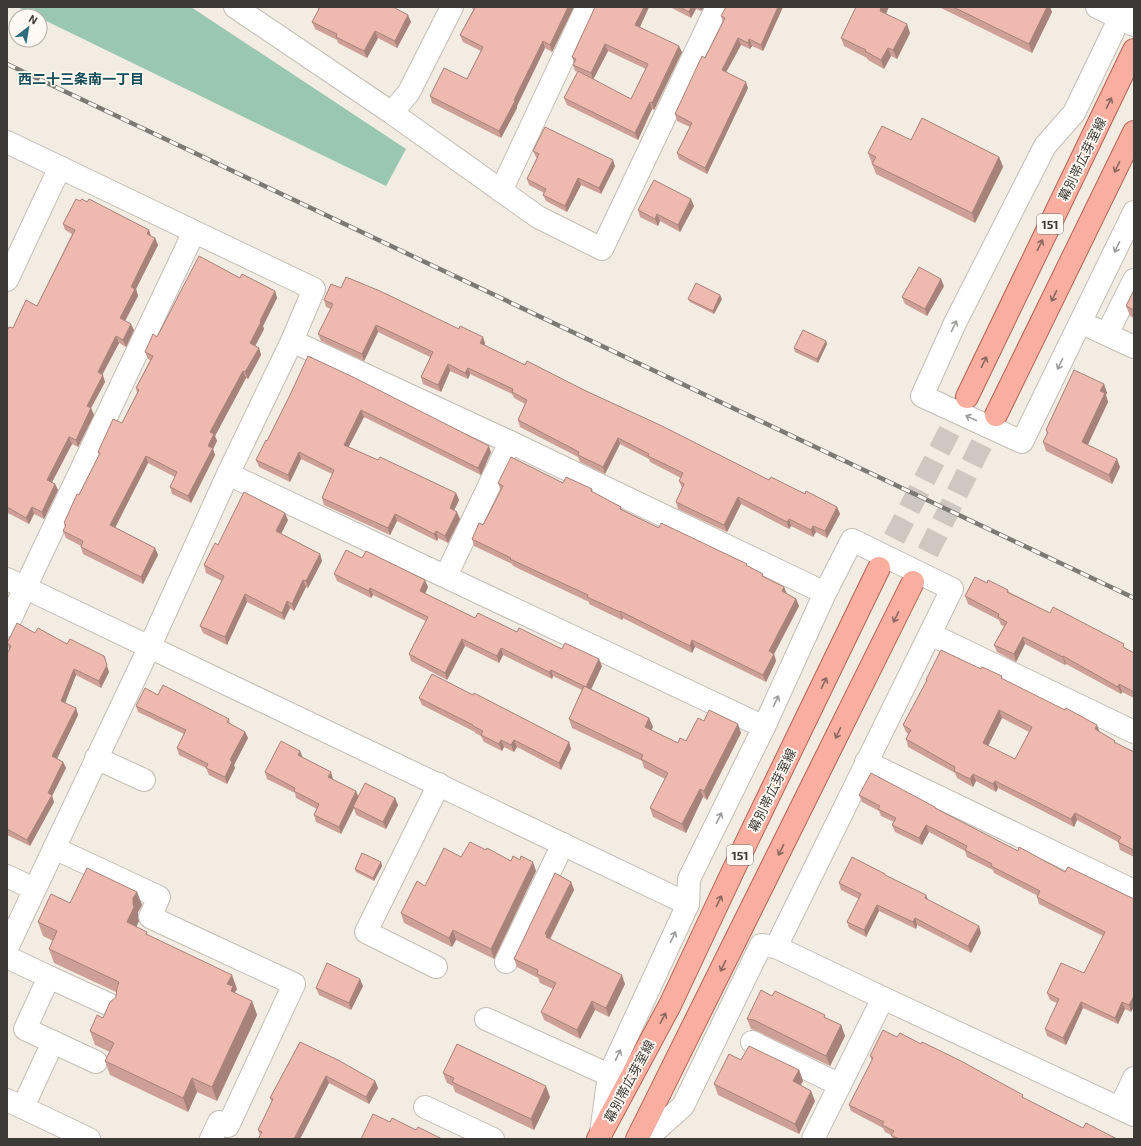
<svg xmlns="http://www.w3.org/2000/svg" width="1141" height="1146" font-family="'Exo 2','Noto Sans JP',sans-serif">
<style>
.green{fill:#9ac7b0}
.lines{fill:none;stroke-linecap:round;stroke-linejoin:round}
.major-tunnel{stroke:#cec8c0;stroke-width:22;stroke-dasharray:22 11;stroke-linecap:butt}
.minor-casing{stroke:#c3bdb4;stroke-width:24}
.major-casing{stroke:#b56252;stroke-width:24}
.minor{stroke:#fff;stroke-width:22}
.major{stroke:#faaea0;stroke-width:22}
.rail-casing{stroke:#7d7a74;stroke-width:4.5}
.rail{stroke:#fef9f2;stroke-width:3;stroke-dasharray:9;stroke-linecap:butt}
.wall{fill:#cd9f96;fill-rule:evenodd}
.shaded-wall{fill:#a7827a}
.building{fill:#eeb9af;stroke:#a7827a;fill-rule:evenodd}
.oneway{stroke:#886860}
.oneway2{stroke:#9e9c9a}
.labels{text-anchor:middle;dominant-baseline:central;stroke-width:3.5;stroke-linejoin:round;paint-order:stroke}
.shield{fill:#fef9f2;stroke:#76736e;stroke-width:1}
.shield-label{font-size:12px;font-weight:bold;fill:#3c3a36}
.street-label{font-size:13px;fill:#3c3a36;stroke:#fef9f2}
.neighbourhood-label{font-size:14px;font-weight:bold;fill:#164d5a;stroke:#fef9f2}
</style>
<rect width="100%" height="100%" fill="#f2ece3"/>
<path class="green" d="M17,7H191L406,149L386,186L40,18V16H36Z"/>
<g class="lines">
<g class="major-tunnel">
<path d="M879,568L967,397"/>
<path d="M913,582L996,415"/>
</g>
<g class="minor-casing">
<g id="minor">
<path d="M235,7L392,113L538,217L602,249L717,7"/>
<path d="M1097,7L1134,25"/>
<path d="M1125,7L1074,113L1045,146L955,323L922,396L1022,442L1134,212"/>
<path d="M392,113L409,92L452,7"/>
<path d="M7,142L314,289L292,341L228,474L150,646L7,948"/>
<path d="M501,191L587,7"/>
<path d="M7,280L60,167"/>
<path d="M1093,328L1134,347"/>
<path d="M1107,334L1134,280"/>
<path d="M292,341L510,442L825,593"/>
<path d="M228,474L764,727"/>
<path d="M446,576L510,442"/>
<path d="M7,579L688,904"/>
<path d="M7,626L194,232"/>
<path d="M930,634L1134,732"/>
<path d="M96,758L144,780"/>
<path d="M866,762L1134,891"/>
<path d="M54,848L159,897L150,917L294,984L228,1126L219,1122L211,1139"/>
<path d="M7,876L34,889"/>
<path d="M776,947L883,998L1134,1115"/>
<path d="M7,957L49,977L25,1029L53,1042L23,1107"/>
<path d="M506,962L563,844"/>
<path d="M436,967L366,932L439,784"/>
<path d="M49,977L110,1005"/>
<path d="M486,1019L609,1075"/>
<path d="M53,1042L96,1062"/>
<path d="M752,1042L840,1085"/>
<path d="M7,1100L89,1139"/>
<path d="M425,1107L493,1139"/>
<path d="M1120,1108L1134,1078"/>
<path d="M601,1133L609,1075L688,904L689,879L764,727L825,593L852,540L952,589L776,947L761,945L683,1106L646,1139"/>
<path d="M813,1139L883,998"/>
</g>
</g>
<g class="major-casing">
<g id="major">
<path d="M967,397L1134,50"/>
<path d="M996,415L1134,132"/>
<path d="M598,1139L670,1005L748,839L879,568"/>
<path d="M637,1139L913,582"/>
</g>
</g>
<use href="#minor" class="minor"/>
<use href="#major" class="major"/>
<g class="rail-casing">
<path id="rail" d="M7,64L1134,598"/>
</g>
<use href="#rail" class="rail"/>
</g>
<g class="wall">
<path d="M316,7H393L411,22L397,48L378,38L367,58L338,43L337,40L315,29L312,22L319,9Z"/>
<path d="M472,7H574L552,52L545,48L517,106V108L501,138L432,103L430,96L467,79L481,51L463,42L460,35L473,10Z"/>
<path d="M595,7H649L640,27L682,52L654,110L652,109L638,140L567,105L564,98L578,72L575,71L573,65L574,63L572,57ZM608,51L646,69L631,99L593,79Z"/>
<path d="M670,7H704L701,11L696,9L691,18Z"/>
<path d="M783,7L763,51L752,46L750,49L741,45L726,72L748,88L707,174L679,159L677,153L690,127L677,121L675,114L723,22L721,16Z"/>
<path d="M856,7H889L886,14L910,33L897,59L891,56L884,69L868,60L867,58L844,46L841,38Z"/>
<path d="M940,7H1050L1052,12L1032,53L941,8Z"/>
<path d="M911,140L999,157L1003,167L975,223L876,174L868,153Z"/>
<path d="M533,151L615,166L601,194L581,185L567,212L546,201L543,195L544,193L529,185L527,179L537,158L536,157Z"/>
<path d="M694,206L680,232L660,221L658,226L640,217L638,210Z"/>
<path d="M63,224L149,230L151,236L155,238L158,245L136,289L138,296L125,321L134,330L126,347L119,343L102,375L105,382L91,408L94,415L78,447L72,444L52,482L55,484L58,490L44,519L34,514L29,524L8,513L7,516V331L13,328L37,306L72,234L65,230Z"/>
<path d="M240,278L275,291L277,298L263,326L264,329L255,346L259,348L261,355L248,379L246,378L215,436L217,441L213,449L215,455L191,503L172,494L170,487L175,477L148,463L115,527L155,548L158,555L143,584L83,554L81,547V546L66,538L63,531L65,528L64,523L99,455L98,452L122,423L137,393L136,388L150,360L148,359L145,352L157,337Z"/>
<path d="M944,286L927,316L905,304L902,297Z"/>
<path d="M341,288L485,343V345L525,365L586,391L769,480L837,507L840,514L827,538L816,532L813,537L791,526L789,529L741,504L727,532L678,509L676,502L682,488L679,481L681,478L650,462L649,459L620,444L605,474L580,462L578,457L520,427L518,420L525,404L514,398L512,394L470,374L468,379L450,371L441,392L423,384L421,377L430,357L378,332L364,361L321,341L318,334L331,309L326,307L324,300Z"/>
<path d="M1134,290V318L1130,316L1126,306Z"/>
<path d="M688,299H722L714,314L690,302Z"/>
<path d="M826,341L827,344L818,363L795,352L794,348Z"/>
<path d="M308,356L491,452L481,475L364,417L348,447L378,460L456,493L459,500L454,510L460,519L448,543L438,538L437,541L397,521L390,535L324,505L322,498L332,474L301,459L290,482L259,467L256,460L267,441L291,393Z"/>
<path d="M1104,384L1107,393L1106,395L1108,402L1088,445L1120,467L1112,484L1046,451L1043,442L1047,434L1046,430Z"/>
<path d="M498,483H563L592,489L593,493L621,507L622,510L659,528L748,566L765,577L787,594L796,599L799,606L774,654L776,661L766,682L695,647L692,653L623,618L622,620L589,604V602L513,566L512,564L474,546L472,539L483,525L501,491Z"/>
<path d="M288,520L281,534L320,554L322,561L308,588L306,587L294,611L290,608L284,620L247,602L227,645L203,633L200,626L222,581L206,573L204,565L218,545Z"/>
<path d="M362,558L428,587L425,594L475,618L517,632L562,649L602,666L591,689L649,718L653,727L651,730L678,743L686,741L704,721L741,733L707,800L703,797L686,833L653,817L650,808L665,779L644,768L642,761L572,728L569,719L582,690L553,676L552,679L503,655L499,663L465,646L447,680L411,661L409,654L426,621L373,595L371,598L337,581L334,574Z"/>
<path d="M987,583L1008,590L1009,592L1050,613L1134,653V698L1122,692L1121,694L1066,664L1065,665L1025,644L1016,662L997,652L994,645L1004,626L1001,625L999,620L968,604L965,596Z"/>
<path d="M7,643L109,672L101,688L76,675L65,703L76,708L78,715L57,758L63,762L66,768L52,796L54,802L30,846L7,835V654L9,650Z"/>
<path d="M981,669L1003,679L1100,732L1115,741V743L1134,752V857L1120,850L1118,842L1077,820L1074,827L998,788L996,792L976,781L973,787L957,778L955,773L908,747L906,739L908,734L906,732L903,725L927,682L926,680ZM1002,718L1029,732L1015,759L988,746Z"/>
<path d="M158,695L229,719L230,724L245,732L248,738L234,765L235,768L227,784L209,775L206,768L179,755L177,748L184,734L138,712L136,706Z"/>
<path d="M419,698L569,742L571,749L561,770L517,747L514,752L504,747L502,751L484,742L481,736L475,733V732L422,705Z"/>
<path d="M303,758L333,779V780L358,798H395L398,805L386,829L356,815L354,808L341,834L316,822L314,815L317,809L296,798L295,793L267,779L265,772Z"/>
<path d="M859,795L936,809L1018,851L1065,872L1134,899L1131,1012L1125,1009L1118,1024L1083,1008L1066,1045L1047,1036L1045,1029L1057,1003L1050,1000L1047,993L1084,973L1103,936L1039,904L1037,897L1038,896L994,873L993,870L967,857L965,851L929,832L922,845L895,832L892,825L894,822L881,816L879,811L862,802Z"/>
<path d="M486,850L536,871L494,959L456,940L452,947L404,923L401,913L425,886L461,857Z"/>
<path d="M381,862L382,866L374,881L356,872L355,869Z"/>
<path d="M886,876L928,900L981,933L971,953L917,925L916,929L879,911L866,937L849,928L847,922L859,899L841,890L839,883Z"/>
<path d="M571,882L574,890L550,940L625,984L609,1017L595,1010L580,1039L544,1020L541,1012L553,989L540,983L538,978L517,967L514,959Z"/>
<path d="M137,892L142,905L138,912V918L139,921L136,926L149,936L237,989L235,992V993L252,1001L257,1015L217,1101L197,1092L188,1112L110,1075L105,1061L110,1052L95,1045L90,1031L103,1018L116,997V992L54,963L49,949L53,941L43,936L38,922L70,903Z"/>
<path d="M363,986L351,1010L319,995L316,988Z"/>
<path d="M772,996L826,1018L841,1025L845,1036L830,1066L757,1031L751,1029L747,1019Z"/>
<path d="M300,1042L375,1081L378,1088L369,1104L329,1083L300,1139H258L260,1135L258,1130L272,1102L270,1098Z"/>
<path d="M870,1056L1025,1099L1083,1128L1117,1139H893L891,1135L885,1132L883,1128L851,1111L849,1105L872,1061Z"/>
<path d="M741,1060L799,1070L803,1081L800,1085L815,1101L799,1134L718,1095L714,1084Z"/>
<path d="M443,1073L550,1097L534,1130L455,1092L453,1086L447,1083Z"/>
</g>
<g class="shaded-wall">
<path d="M568,7H574L552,52L550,45Z"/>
<path d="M644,7H649L638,31L635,25Z"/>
<path d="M691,7H695L696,9L691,18L689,12Z"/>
<path d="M700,7H704L701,11Z"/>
<path d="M778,7H783L763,51L761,45Z"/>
<path d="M881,7H889L883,19L880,11Z"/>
<path d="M1047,7H1050L1052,12L1032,53L1029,44Z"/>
<path d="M408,15L411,22L397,48L395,41Z"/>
<path d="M907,24L910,33L897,59L893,50Z"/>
<path d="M375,31L378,38L367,58L364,51Z"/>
<path d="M738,38L741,45L724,76L722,70Z"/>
<path d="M749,39L752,46L750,49L748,43Z"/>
<path d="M543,41L545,48L517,106V108L501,138L499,131Z"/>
<path d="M605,44L608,51L593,80L591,73Z"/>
<path d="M679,46L682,52L654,110L652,103Z"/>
<path d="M888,48L891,56L884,69L881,60Z"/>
<path d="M746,82L748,88L707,174L705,168Z"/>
<path d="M650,102L652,109L638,140L635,133Z"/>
<path d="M999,157L1003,167L975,223L972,213Z"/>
<path d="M613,160L615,166L601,194L599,188Z"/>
<path d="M578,178L581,185L567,212L565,206Z"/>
<path d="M691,199L694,206L680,232L678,225Z"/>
<path d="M657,214L660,221L658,226L655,219Z"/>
<path d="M149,230L151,237L147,234Z"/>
<path d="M155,238L158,245L136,289L138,296L123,325L120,318L131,287Z"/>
<path d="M941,279L944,286L927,316L925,309Z"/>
<path d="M275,291L277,298L263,326L264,329L253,350L250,343L260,321Z"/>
<path d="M720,295L722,299L714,314L713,311Z"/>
<path d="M131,324L134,330L126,347L123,340Z"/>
<path d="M376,325L378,332L364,361L362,354Z"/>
<path d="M116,336L119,343L100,379L98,372Z"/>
<path d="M483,337L485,343L482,350L480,343Z"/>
<path d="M826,341L827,344L818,363L817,359Z"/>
<path d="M259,348L261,355L248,379L245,372Z"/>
<path d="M448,364L450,371L441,392L438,385Z"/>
<path d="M468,368L470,374L468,379L465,373Z"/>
<path d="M243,371L246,378L215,436L217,441L213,449L215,455L191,503L188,496L208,446L210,432Z"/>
<path d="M103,375L105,382L91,408L94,415L78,447L76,440L87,406Z"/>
<path d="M1104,384L1107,393L1106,395L1108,402L1085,450L1082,442L1100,391Z"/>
<path d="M361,410L364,417L346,452L344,445Z"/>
<path d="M69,437L72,444L50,486L47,480Z"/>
<path d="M618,438L620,444L605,474L603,467Z"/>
<path d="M489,446L491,452L481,475L478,468Z"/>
<path d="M299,452L301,459L290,482L288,475Z"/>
<path d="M146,456L148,463L113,532L110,525Z"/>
<path d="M1117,459L1120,467L1112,484L1109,475Z"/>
<path d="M55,484L58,490L44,519L42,512Z"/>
<path d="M456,493L459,500L452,515L450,508Z"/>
<path d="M738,497L741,504L727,532L724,525Z"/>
<path d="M32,507L34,514L29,524L26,518Z"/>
<path d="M837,507L840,514L827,538L825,531Z"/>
<path d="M457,512L460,519L448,543L445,536Z"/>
<path d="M285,513L288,520L279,538L276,531Z"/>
<path d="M395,514L397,521L390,535L388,528Z"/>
<path d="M789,519L791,526L789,529L787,522Z"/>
<path d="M813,526L816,532L813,537L811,530Z"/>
<path d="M436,531L438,538L437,541L434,534Z"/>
<path d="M155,548L158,555L143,584L141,577Z"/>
<path d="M320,554L322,561L308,588L306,581Z"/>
<path d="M303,580L306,587L294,611L292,604Z"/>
<path d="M425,580L428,587L423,598L420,591Z"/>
<path d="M784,587L787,594L782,591Z"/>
<path d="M370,588L373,595L371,598L369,591Z"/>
<path d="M245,594L247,602L227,645L225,637Z"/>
<path d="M796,599L799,606L774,654L776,661L766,682L763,675L769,651Z"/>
<path d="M287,601L290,608L284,620L282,613Z"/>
<path d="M620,611L623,618L622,620L620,612Z"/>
<path d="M1023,637L1025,644L1016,662L1014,654Z"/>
<path d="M462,639L465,646L447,680L445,673Z"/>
<path d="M692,640L695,647L692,653L690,646Z"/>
<path d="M501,648L503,655L499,663L497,656Z"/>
<path d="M104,656L109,672L101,688L99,681Z"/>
<path d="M1063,656L1066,664L1065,665L1063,657Z"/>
<path d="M599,659L602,666L589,694L586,687Z"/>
<path d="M74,669L76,675L63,708L61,701Z"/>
<path d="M551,670L553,676L552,679L549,672Z"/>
<path d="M1119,684L1122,692L1121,694L1118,687Z"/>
<path d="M76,708L78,715L55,763L52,756Z"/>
<path d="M999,710L1002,718L986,750L983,743Z"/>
<path d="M649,718L653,727L649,735L645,727Z"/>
<path d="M738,724L741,733L707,800L704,791Z"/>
<path d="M1097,725L1100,733L1095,729Z"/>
<path d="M245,732L248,738L234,765L235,768L227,784L225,777L230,760Z"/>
<path d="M501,740L504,747L502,751L499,744Z"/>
<path d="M514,740L517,747L514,752L511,745Z"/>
<path d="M569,742L571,749L561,770L559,763Z"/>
<path d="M300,751L303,758L298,755Z"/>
<path d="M63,762L66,768L52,796L54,802L30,846L27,840L48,793Z"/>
<path d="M331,772L333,779L331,785L328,777Z"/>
<path d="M973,774L976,781L973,787L970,779Z"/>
<path d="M995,781L998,788L996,792L993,784Z"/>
<path d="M700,789L703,797L686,833L682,824Z"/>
<path d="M356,791L359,798L341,834L339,827Z"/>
<path d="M395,798L398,805L386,829L383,822Z"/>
<path d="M1075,813L1077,820L1074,827L1071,819Z"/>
<path d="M926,825L929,832L922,845L919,838Z"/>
<path d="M381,862L382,866L374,881L373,878Z"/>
<path d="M533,862L536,871L494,959L491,949Z"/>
<path d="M571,882L574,890L549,940L546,937L545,934Z"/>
<path d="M137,892L142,905L138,912V918L139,921L132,936L127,922L133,904V898Z"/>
<path d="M926,895L929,902L925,898Z"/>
<path d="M877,905L879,911L866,937L864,930Z"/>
<path d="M915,918L917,925L916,929L913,922Z"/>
<path d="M979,926L981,933L971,953L968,946Z"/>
<path d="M453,930L456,940L452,947L449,938Z"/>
<path d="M232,975L237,989L235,992L238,1000L236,1005L227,984Z"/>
<path d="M622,975L625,984L609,1017L606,1008Z"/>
<path d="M360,979L363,986L351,1010L349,1003Z"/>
<path d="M1134,996V1007L1131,1012L1129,1005Z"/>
<path d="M252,1001L257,1015L217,1101L212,1087Z"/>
<path d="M592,1001L595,1010L580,1039L577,1030Z"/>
<path d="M1081,1002L1083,1008L1066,1045L1063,1038Z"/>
<path d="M1122,1002L1125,1009L1118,1024L1115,1018Z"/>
<path d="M841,1025L845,1036L830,1066L826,1056Z"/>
<path d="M799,1070L803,1081L797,1092L793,1081Z"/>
<path d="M326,1076L329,1083L300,1139H294Z"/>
<path d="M192,1078L197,1092L188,1112L183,1098Z"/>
<path d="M375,1081L378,1088L369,1104L366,1097Z"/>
<path d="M546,1086L550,1097L534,1130L531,1119Z"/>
<path d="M811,1091L815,1101L799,1134L795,1124Z"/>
</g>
<g class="building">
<path d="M320,7H393L408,15L395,41L375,31L364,51L336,37L337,34L312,22Z"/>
<path d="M473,7H568L550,45L543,41L514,100L515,101L499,131L430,96L444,68L467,79L483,47L460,35L475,8Z"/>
<path d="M595,7H644L635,25L679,46L652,103L650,102L635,133L564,98L578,71L631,99L648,64L605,44L591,73L573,65L576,59L572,57Z"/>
<path d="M680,7H691L689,12Z"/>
<path d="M726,7H778L761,45L749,39L748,43L738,38L722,70L746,82L705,168L677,153L692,123L675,114L702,56L705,58L725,18L721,16Z"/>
<path d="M856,7H881L880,11L907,24L893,50L888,48L881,60L865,51L866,50L841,38Z"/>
<path d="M953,7H1047L1029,44Z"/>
<path d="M922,118L999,157L972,213L872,164L876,157L868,153L882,126L911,140Z"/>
<path d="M545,127L613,160L599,188L578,178L565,206L543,195L546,189L527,179L539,154L533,151Z"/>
<path d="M654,180L691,199L678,225L657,214L655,219L638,210Z"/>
<path d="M76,199L80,201L82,199L87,202L89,199L149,230L147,234L155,238L131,287L135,289L120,318L131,324L123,340L116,336L98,372L103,375L87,406L91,408L76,440L69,437L47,480L55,484L42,512L32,507L26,518L7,507V331L9,327L13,328L26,300L37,306L75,230L63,224Z"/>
<path d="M199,256L240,278L242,274L275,291L260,321L261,322L250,343L259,348L245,372L243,371L210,432L214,434L208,446L213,448L188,496L170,487L177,472L146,456L110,525L155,548L141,577L81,547L83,541L63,531L66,525L64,523L77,494L79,495L100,453L98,452L113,419L122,423L139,390L136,388L153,356L145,352L153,334L157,337Z"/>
<path d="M919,267L941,279L925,309L902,297Z"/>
<path d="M346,277L380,291L459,329L460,326L483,337L480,343L525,365L527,361L586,391L662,426L769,480L771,477L805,494L806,491L837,507L825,531L813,526L811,530L789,519L787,522L738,497L724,525L676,502L684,484L679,481L683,473L648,456L649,454L618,438L603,467L578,455L579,452L518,420L527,400L512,392L513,389L468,368L465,373L448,364L438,385L421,377L433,352L376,325L362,354L318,334L333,304L324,300L331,284L341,288Z"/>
<path d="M696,283L720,295L713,311L688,299Z"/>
<path d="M1134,290V310L1126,306Z"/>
<path d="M803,330L826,341L817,359L794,348Z"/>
<path d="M308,356L353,377L489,446L478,468L361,410L344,445L378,460L380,457L456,493L450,508L457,512L445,536L436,531L434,534L395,514L388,528L322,498L334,470L299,452L288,475L256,460L266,440L267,441L291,393Z"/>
<path d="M1074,370L1104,384L1100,391L1105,393L1082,442L1117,459L1109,475L1043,442L1048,432L1046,430Z"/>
<path d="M511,457L563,483L566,477L592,489L591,491L621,507L620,509L659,528L661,523L747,564L746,565L763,574L762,576L784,587L782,591L796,599L769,651L774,654L763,675L692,640L690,646L620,611V612L587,597L588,595L510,559L511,558L472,539L479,523L483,525L503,486L498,483Z"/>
<path d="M244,492L285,513L276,531L320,554L306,581L303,580L292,604L287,601L282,613L245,594L225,637L200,626L224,576L204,565L215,543L218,545Z"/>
<path d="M346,550L362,558L366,551L425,580L420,591L475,618L478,613L517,632L519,628L562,649L565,643L599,659L586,687L551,670L549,672L501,648L497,656L462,639L445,673L409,654L428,617L370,588L369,591L334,574Z"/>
<path d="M975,577L987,583L988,580L1008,590L1007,592L1050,613L1053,607L1124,644L1123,647L1134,653V692L1119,684L1118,687L1063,656V657L1023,637L1014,654L994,645L1007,622L998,617L999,614L965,596Z"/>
<path d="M17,623L35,633L38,628L67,644L70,639L104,656L107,665L99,681L74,669L61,701L76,708L52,756L63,762L48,793L52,795L27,840L7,829V654L11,646L7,643Z"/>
<path d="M941,650L981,669L982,667L1002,676L1001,678L1065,710L1066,708L1097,725L1095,729L1115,741L1114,742L1134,752V850L1118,842L1121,837L1075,813L1071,819L995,781L993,784L973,774L970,779L954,771L955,767L906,739L911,730L903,725L927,680H926ZM999,710L1032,727L1015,759L983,743Z"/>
<path d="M432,674L473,695L474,693L569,742L559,763L514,740L511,745L501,740L499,744L481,735L483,731L473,726V725L419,698Z"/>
<path d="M163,685L229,719L227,722L245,732L230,760L232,762L225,777L206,768L208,764L177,748L186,730L136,706L145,688L158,695Z"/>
<path d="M584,686L649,718L645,727L678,743L680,738L686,741L698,718L704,721L709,710L738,724L704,791L700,789L682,824L650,808L668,773L641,759L643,755L569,719Z"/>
<path d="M281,741L300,751L298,755L331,772L328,777L356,791L339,827L314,815L319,804L294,791L295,788L265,772Z"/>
<path d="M871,773L935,807V808L1018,851L1019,847L1065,872L1068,867L1134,899V996L1129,1005L1122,1002L1115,1018L1081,1002L1063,1038L1045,1029L1059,999L1047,993L1061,963L1084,973L1105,932L1037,897L1040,891L991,866L992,864L965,850L967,846L926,825L919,838L892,825L896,818L878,809L880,806L859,795Z"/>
<path d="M365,783L395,798L383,822L353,807Z"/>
<path d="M470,842L486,850L487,848L511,861L513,856L520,860L521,856L533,862L491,949L453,930L449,938L401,913L417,881L425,886L444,848L461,857Z"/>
<path d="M362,853L381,862L373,878L355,869Z"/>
<path d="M852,857L885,874V875L926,895L925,898L979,926L968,946L915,918L913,922L877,905L864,930L847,922L861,894L839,883Z"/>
<path d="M87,868L137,892L133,898V904L134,907L127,922L147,932L146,934L232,975L227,984L233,986L231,991L252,1001L212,1087L192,1078L183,1098L105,1061L114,1043L90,1031L97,1015L103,1018L110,1002L116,997L117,988L119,982L49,949L57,931L38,922L51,894L70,903Z"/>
<path d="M555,873L571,882L545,934H547L546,937L622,975L606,1008L592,1001L577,1030L541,1012L556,983L537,974L538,970L514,959Z"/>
<path d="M327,963L360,979L349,1003L316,988Z"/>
<path d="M761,990L772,996L775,991L825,1015L824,1017L841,1025L826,1056L754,1020L747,1019Z"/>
<path d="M883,1030L897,1037L900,1033L921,1044L922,1042L961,1061L1023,1095L1022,1097L1083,1128L1086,1123L1117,1139H899L891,1135L894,1131L882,1125L884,1122L849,1105L873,1058L870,1056Z"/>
<path d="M300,1042L338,1060L375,1081L366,1097L326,1076L294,1139H258L262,1132L258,1130L273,1099L270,1098Z"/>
<path d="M457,1044L546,1086L531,1119L452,1082L454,1078L443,1073Z"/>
<path d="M749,1046L799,1070L793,1081L811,1091L795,1124L714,1084L729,1054L741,1060Z"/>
<path d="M373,1114L390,1122L392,1118L416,1130L418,1127L442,1139H361Z"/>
</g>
<defs><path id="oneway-shaft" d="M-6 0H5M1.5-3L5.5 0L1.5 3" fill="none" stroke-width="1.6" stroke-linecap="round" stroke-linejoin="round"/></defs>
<g class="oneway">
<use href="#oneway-shaft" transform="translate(1109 103) rotate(-64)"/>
<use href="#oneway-shaft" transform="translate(1117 167) rotate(116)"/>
<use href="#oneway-shaft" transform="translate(1040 245) rotate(-64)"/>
<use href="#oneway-shaft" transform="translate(1054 296) rotate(116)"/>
<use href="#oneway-shaft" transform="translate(984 362) rotate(-64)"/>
<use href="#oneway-shaft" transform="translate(896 617) rotate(116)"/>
<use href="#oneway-shaft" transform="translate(824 683) rotate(-64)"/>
<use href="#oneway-shaft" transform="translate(838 733) rotate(116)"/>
<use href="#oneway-shaft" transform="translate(781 850) rotate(116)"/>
<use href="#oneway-shaft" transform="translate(719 901) rotate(-65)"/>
<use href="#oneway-shaft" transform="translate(723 966) rotate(116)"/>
<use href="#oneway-shaft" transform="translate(663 1018) rotate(-62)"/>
</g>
<g class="oneway2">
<use href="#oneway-shaft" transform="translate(1117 247) rotate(116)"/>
<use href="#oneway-shaft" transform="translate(954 326) rotate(-65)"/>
<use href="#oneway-shaft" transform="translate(1060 364) rotate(116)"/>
<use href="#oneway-shaft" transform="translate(971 418) rotate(-155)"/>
<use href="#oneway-shaft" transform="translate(776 701) rotate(-65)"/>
<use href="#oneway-shaft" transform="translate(719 818) rotate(-64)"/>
<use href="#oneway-shaft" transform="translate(673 937) rotate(-65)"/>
<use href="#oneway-shaft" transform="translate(618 1055) rotate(-65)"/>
</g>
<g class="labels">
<g class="shield">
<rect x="1037" y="214" width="26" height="20" rx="3"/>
<rect x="727" y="845" width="26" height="20" rx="3"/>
</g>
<g class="shield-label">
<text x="1050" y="224">151</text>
<text x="740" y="855">151</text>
</g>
<g class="street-label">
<text transform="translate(1082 159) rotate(-64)">幕別帯広芽室線</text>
<text transform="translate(772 790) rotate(-64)">幕別帯広芽室線</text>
<text transform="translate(629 1081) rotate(-62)">幕別帯広芽室線</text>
</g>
<g class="neighbourhood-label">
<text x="81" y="78">西二十三条南一丁目</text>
</g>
</g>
<rect width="1141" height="1146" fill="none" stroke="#3c3a36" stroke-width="16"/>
<g transform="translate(28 28) rotate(31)"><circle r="19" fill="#fef9f2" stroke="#b0ada7"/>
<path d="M0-3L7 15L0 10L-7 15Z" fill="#2a6e7f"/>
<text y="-6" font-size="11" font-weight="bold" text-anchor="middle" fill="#3c3a36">N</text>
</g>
</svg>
